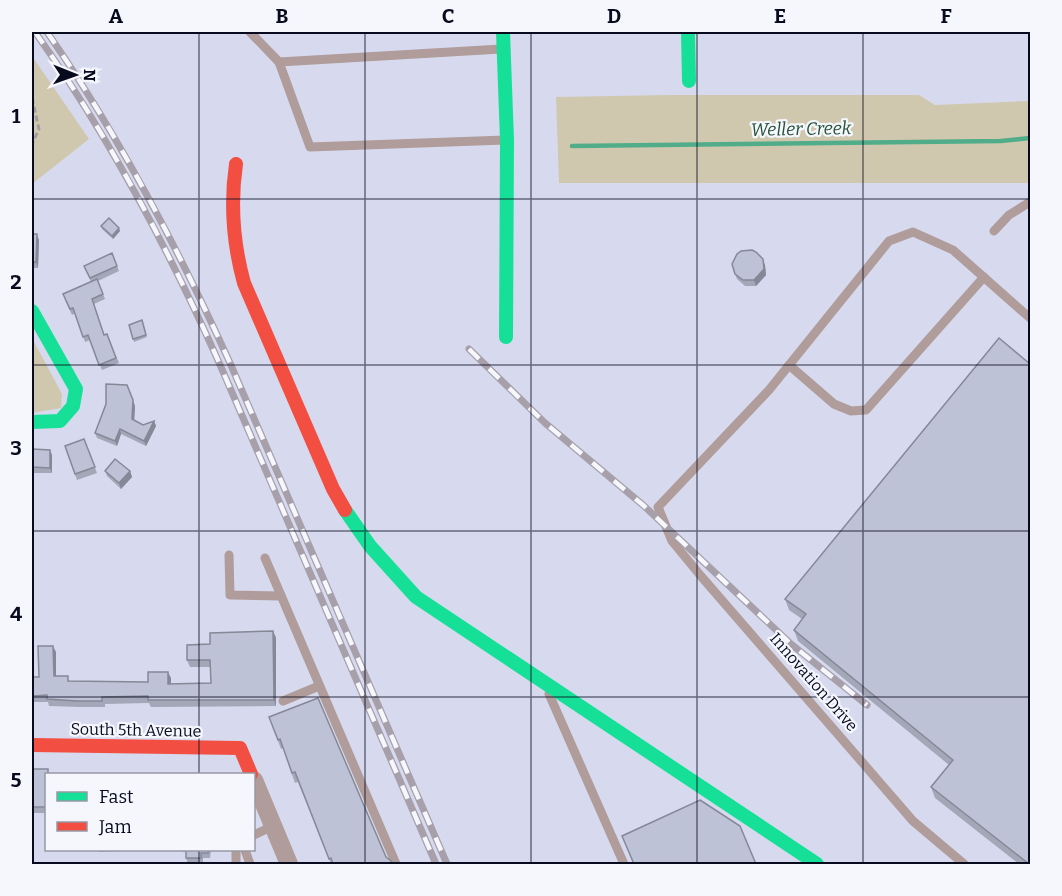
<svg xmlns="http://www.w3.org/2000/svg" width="1062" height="896" font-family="Bitter,serif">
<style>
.green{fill:#cfc8ae}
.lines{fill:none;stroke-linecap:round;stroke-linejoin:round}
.stream{stroke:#51ad89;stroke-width:4.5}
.path{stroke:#a59ba1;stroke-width:3;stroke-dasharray:6 3;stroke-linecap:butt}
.lane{stroke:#b09c9a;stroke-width:9}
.street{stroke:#b09c9a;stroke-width:18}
.fast{stroke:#16e098;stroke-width:14}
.jam{stroke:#f24e42;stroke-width:14}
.rail-casing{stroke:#a7a0aa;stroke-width:7}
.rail{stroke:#f5f7fd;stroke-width:4.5;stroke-dasharray:14;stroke-linecap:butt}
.wall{fill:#a3a7b8}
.shaded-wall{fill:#858896}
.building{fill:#bec2d6;stroke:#858896;stroke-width:1.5}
.grid{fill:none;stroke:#080a1e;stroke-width:1.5;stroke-opacity:0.55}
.labels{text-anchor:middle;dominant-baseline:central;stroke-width:4.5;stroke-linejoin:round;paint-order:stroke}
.street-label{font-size:16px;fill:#080a1e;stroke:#f5f7fd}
.water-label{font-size:18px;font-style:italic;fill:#245238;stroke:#f5f7fd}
.neatline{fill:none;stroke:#080a1e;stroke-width:2}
.grid-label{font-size:20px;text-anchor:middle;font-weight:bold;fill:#080a1e}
</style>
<rect width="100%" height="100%" fill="#d7daee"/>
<g class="green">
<path d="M32,56L89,139L32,184Z"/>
<path d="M670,95H919L935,105L1030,101V183H559L556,97Z"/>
<path d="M32,338L62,394L61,408L32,413Z"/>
</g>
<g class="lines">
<path class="stream" d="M572,146L1001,141L1030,138"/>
<path class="path" d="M32,98L39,129L32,144"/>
<g class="lane">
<path d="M250,32L279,62"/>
<path d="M501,49L279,62L310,147L505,140"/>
<path d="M994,231L1009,215L1030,202"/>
<path d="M789,365L834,404L851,411L866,410L984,277"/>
<path d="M229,555L230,595L281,596"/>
<path d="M265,558L396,864"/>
<path d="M549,694L624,864"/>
<path d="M283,701L319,686"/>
<path d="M254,835L273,826"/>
<path d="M236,850V864"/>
<path d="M245,850L250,864"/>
<path d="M964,864L913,821L700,575L672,541L658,507L769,390L889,241L913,232L953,250L1030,318"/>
</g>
<path class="street" d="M254,780L289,864"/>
<g class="fast">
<path d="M503,32L507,140L506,337"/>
<path d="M688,32L689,81"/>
<path d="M32,311L76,389L73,406L60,421L32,422"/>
<path d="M345,510L370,546L416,597L817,864"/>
</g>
<g class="jam">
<path d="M236,164C230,205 233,243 244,283L333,489L345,510"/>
<path d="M32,745L240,748L251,774"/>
</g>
<g class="rail-casing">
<g id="rail">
<path d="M35,32C109,136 169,250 221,367L436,864"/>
<path d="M47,32C119,136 178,248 230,363L447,864"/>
<path d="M469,349L545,423L643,505L791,644L867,705"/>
</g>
</g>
<use href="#rail" class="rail"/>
</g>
<g class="wall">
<path d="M101,226L120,231L113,239L102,229Z"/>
<path d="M32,234L39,240L38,268H32Z"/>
<path d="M765,265L766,275L756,286H745L737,279L735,274Z"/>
<path d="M84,266H117L119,271L98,281L105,299L94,304L104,335L107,334L119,363L102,370L90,340L85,342L75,313L72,315L65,300L91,282Z"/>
<path d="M142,320L147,337L134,342L129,325Z"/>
<path d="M1030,364V864H1019L935,798L931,787L949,765L798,641L794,630L802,619L789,610L785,599Z"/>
<path d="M135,406L134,420L143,425L154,421L156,426L146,446L121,434L117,446L97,438L95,433Z"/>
<path d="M84,439L97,473L77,480L65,446Z"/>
<path d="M32,449L52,455V473H32Z"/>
<path d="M105,471H130L132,477L121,489L107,476Z"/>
<path d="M273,631L276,638V706L151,707L149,703L105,704V707H80L49,706L48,702H32V677H39L56,652V676L70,681L148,682L171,678V684L211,683L210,667H190L187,660L210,644Z"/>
<path d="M269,717L386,857L393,864H331L298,782L295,783L283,748L281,749Z"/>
<path d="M32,769L46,774V813H32Z"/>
<path d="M99,849H121V851L99,852Z"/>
<path d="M182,849H211L210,858H203V863L188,864L186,858V852H183Z"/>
</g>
<g class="shaded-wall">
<path d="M119,228L120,231L113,239L112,236Z"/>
<path d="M37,234L39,240L38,268L36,262Z"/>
<path d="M763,259L765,265L766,275L756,286L754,280Z"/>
<path d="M133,400L135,406L134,424L132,419Z"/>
<path d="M154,421L156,426L146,446L144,441Z"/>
<path d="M120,429L121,434L117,446L115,441Z"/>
<path d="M50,450L52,455V473L50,468Z"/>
<path d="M130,471L132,477L121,489L119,483Z"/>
<path d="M273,631L276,638V706L274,700Z"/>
<path d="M53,646L56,652V682L54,676Z"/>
<path d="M168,672L171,678V691L168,684Z"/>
</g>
<g class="building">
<path d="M109,218L119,228L112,236L101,226Z"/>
<path d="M32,234H37L36,262H32Z"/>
<path d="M752,250L756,252L763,259L764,269L754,280H743L735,274L732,264L737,254L741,251Z"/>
<path d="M112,253L117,266L90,278L84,266Z"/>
<path d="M97,279L103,294L92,299L104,335L107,334L116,358L99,365L88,335L83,337L73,308L70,309L63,294Z"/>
<path d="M142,320L146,335L133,339L129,325Z"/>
<path d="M999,338L1030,364V864H1029L931,787L953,760L794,630L806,614L785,599Z"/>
<path d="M106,384L127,385L133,400L132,419L143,425L154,421L144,441L120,429L115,441L95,433L106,404Z"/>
<path d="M84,439L95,467L75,474L65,446Z"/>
<path d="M32,449L50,450V468L32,467Z"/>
<path d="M115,459L130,471L119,483L105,471Z"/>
<path d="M273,631L274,700H148V696L102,697V701H77L47,699V695L32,696V677H39L38,646H53L54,676H68V681L148,682V672H168V684L211,683L210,660H187V645L210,644V633Z"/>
<path d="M318,698L386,857L391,861L393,864H333L331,858L329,859L295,772L292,773L280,739L278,740L269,717Z"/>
<path d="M32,769H48V774H46V807H32Z"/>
<path d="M700,800L740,826L756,864H634L622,836Z"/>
<path d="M186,849H209L208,853H201V858H186Z"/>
</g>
<path class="grid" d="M199,32V774M365,32V864M531,32V864M697,32V864M863,32V864M32,199H1030M32,365H1030M32,531H1030M32,697H1030M199,850V864"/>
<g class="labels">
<g class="street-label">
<text transform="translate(814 682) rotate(49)">Innovation Drive</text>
<text transform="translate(136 730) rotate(1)">South 5th Avenue</text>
</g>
<g class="water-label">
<text transform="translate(801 129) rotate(-1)">Weller Creek</text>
</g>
</g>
<rect width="1062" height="896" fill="none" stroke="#f5f7fd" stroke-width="66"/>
<rect x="45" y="773" width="210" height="78" fill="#f5f7fd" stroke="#9698a4" stroke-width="1.5"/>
<rect x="57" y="792" width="30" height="9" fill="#16e098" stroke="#9698a4" stroke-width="1.5"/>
<text x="99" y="803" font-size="18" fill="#080a1e">Fast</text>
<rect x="57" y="822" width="30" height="9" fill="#f24e42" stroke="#9698a4" stroke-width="1.5"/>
<text x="99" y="833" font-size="18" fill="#080a1e">Jam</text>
<g transform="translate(75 75) rotate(91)" stroke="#f5f7fd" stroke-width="4.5" paint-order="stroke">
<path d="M0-4.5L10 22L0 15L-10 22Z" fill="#080a1e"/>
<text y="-9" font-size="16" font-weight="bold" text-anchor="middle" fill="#080a1e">N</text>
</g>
<rect x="33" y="33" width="996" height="830" class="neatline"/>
<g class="grid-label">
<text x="116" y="23">A</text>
<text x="282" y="23">B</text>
<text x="448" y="23">C</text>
<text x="614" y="23">D</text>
<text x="780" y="23">E</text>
<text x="946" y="23">F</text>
<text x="16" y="123">1</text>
<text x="16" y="289">2</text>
<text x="16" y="455">3</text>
<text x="16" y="621">4</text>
<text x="16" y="787">5</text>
</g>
</svg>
